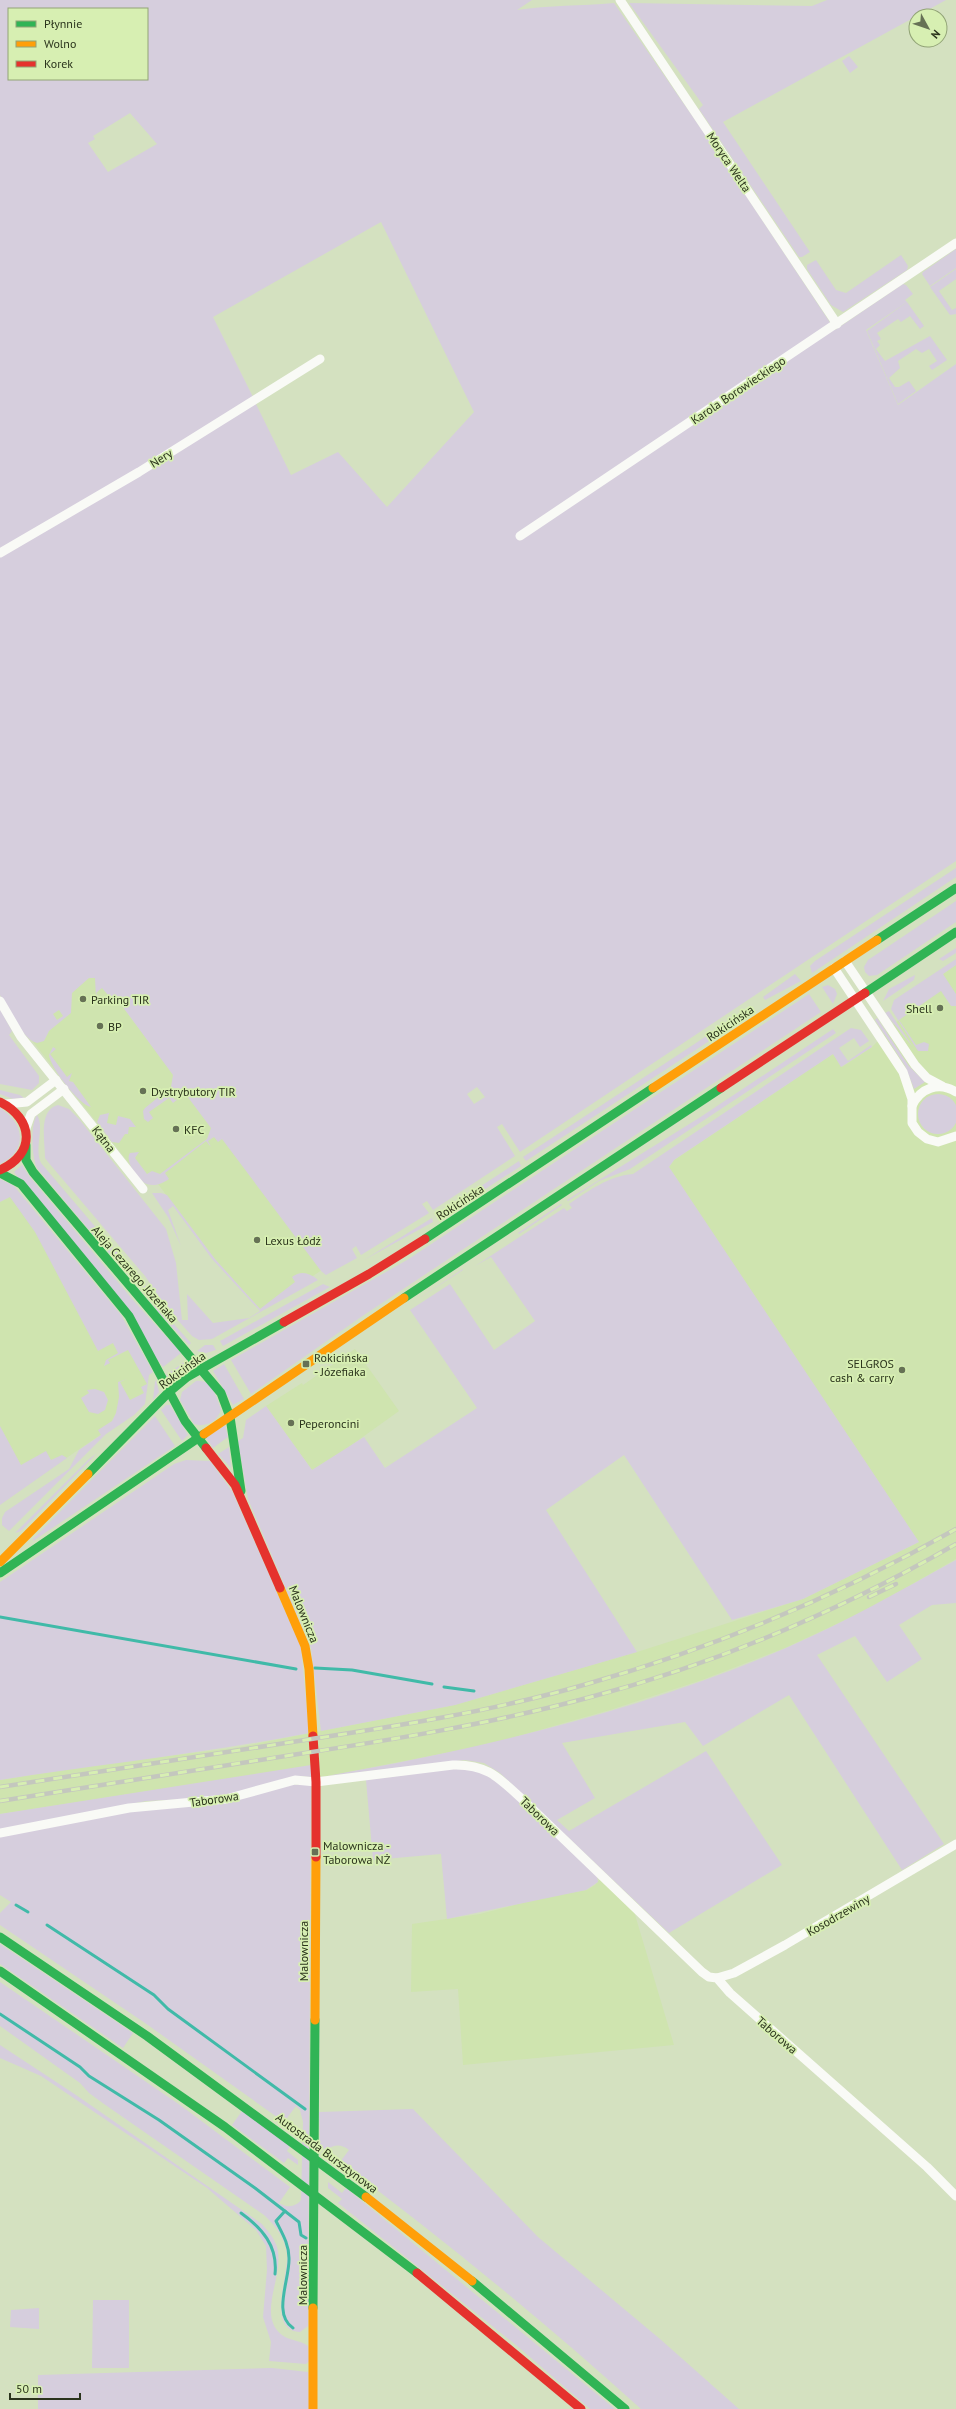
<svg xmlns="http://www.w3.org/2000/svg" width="956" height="2409" font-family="'PT Sans',sans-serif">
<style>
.built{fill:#cfe4af}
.green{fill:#d6cedd;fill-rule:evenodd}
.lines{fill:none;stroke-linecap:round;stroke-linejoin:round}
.stream{stroke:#40baa8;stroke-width:3}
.street{stroke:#f9faf6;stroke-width:9}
.fast{stroke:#30b455;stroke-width:9}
.slow{stroke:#ff9f0a;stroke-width:9}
.jam{stroke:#e5322d;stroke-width:9}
.rail-casing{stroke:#c4c7be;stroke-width:4.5}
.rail{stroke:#d7efb2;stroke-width:3;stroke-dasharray:9;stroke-linecap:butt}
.poi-dot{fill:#667155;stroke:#d7efb2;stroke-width:1.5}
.labels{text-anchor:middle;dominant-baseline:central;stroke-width:3.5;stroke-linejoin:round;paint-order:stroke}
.street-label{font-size:12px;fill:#2b341c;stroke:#d7efb2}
.poi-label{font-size:12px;fill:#2b341c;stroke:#d7efb2;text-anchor:start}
</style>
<rect width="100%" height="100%" fill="#d4e1c0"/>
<g class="built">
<path d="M956,965V1559L867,1610L785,1648L702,1680L610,1710L487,1745L327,1776L311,1777V1766L0,1814V1780L93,1765L234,1748L455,1705L637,1652L803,1599L919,1542L669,1167L674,1160L833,1054L842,1067L872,1047L943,974Z"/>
<path d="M94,969L322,1270L261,1310L213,1258L158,1184H148L143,1181L22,1028Z"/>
<path d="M0,1188H3L149,1372L146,1392L141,1407L24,1487L0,1443Z"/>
<path d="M355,1349L399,1411L346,1449L312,1470L266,1406L302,1383L303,1385Z"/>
<path d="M602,1877L633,1908L674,2045L463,2065L458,1989L411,1992L412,1924L480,1914L541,1898L587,1890L595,1885Z"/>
</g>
<g class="green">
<path d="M0,0H532L517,10C549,5 581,6 614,3L711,143L835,330L903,284L906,285L913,294L905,300L907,302L866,330L898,405L956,364V861L520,1152L502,1124L497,1127L515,1156L433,1210L427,1201L422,1204L429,1213L361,1255L356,1246L352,1249L357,1258L326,1275L321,1271L222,1139L218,1142L214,1137L208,1141L211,1147L206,1141L165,1173L169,1179C163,1183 155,1187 147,1184C139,1181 124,1161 130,1153L139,1152L135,1158L147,1174L152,1171L160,1174L207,1139L211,1128L187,1096L185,1095L180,1098L182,1095L179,1092L173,1097L175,1100L178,1099L173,1103L169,1098L149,1112L153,1118L148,1122L144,1119L143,1111L145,1108L171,1087L173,1075L117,999L108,995L102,988L96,993L101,999L96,998L95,978H89L72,993L71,1013L49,1031L44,1041L37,1043C23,1040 8,1008 0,995V555L255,402L291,475L338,452L387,507L474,412L381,222L213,317L253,397L141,468L0,550ZM9,9H147V79H9ZM130,113L157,144L108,172L88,143L95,139L93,136ZM59,1010L63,1016L57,1020L53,1014ZM477,1087L485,1097L474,1104L467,1094Z"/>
<path d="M827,0H946L723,122L810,252L802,257H799L699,109L703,105L629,3L812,6Z"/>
<path d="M849,56L858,67L850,73L842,61Z"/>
<path d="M956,249V268L930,286L922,274L923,272Z"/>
<path d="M901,255L908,266L907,270L843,312L831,305L807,269V265L816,260L836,290L846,293Z"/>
<path d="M956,269V279L939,291L952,310L956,308V314L950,315L930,287Z"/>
<path d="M907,302L924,326L920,329L910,316L901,322L898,319L877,333L881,339L877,341L880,345L876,349L885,361L930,336L947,360L932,370L929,366L937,361L929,349L922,353L916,349L898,361L900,368L889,378L895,387H899L909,381L916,391L898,404L867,331Z"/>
<path d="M956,868V877L812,973L810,966L815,961Z"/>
<path d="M956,901V922L877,975L869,976L865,972L864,967L868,960Z"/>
<path d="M956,948V953L943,961L939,959Z"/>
<path d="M956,959V965L943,974L956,994V1006H951L941,991L899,1020L916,1045L924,1042L929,1044L928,1051H918L891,1009L894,1000Z"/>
<path d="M795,974L801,981L765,1000L763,997Z"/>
<path d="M915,975L914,980L883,1001L889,989Z"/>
<path d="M828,985L835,989L837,994L833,1004L822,987Z"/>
<path d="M809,994L821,1012L361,1317L251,1394L231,1360L407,1260Z"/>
<path d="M0,1009L12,1031L9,1035L39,1076V1083L32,1090L0,1084Z"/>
<path d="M889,1011L913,1047L885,1013Z"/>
<path d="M740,1014L741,1016L723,1032L526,1161L523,1157Z"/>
<path d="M877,1018L909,1066L925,1082L914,1089L905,1066L875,1020Z"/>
<path d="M851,1028L861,1030L869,1041L860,1047L854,1038L839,1048L848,1061L871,1045L872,1047L841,1067L833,1054L674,1160L669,1167L919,1542L803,1599L732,1620L624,1455L546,1510L637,1652L455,1705L321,1731L311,1648L248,1499L238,1441L243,1438L246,1420L266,1406L312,1470L364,1437L385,1468L477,1408L410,1310L450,1284L494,1350L535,1321L491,1257L475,1266L564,1208L567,1211L572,1208L569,1204C589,1191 608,1176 633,1174Z"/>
<path d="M833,1029L836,1033L630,1169L599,1181L568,1201L567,1200L699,1118Z"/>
<path d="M53,1047L56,1049L50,1054L67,1077L72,1073L69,1081L73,1082L91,1107C79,1105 50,1067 49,1055Z"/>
<path d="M0,1090L20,1095L24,1098L13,1099L0,1094Z"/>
<circle cx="938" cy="1114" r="20"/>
<path d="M58,1105L69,1109L79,1119L166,1229L176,1263L182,1320H188L187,1294L213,1323L249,1318L260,1311L212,1259L173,1206L168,1210L181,1246L168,1217L152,1193H161L167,1195L215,1259L260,1309L295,1282L292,1277C301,1270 310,1273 318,1280L212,1339L199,1340L192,1336L166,1307L145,1276L48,1162L45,1158C45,1141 38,1110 58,1105Z"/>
<path d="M0,1108C24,1123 29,1150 0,1164Z"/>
<path d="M109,1113L107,1123L116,1125L118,1116L130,1119L136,1127H129L128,1134H125L119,1143L112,1142L97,1122L100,1115Z"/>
<path d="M37,1115C45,1128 34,1147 41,1163L127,1264L124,1266L105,1249L37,1168C32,1158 30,1125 37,1115Z"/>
<path d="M519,1161L521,1166L439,1219L437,1215Z"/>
<path d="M22,1165L29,1176L133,1300L181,1353L163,1367L14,1172Z"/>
<path d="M0,1179L14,1186L121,1315L153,1372L149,1375L145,1404L134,1415L106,1434L9,1531L2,1525V1518L5,1512L69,1469L79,1450L101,1435L98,1430L112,1421L116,1413L119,1397L118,1382L127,1379L120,1382L130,1400L144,1393L141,1387L147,1384L128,1350L108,1360L110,1363L104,1366L106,1360L118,1353L113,1343L98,1351L35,1232L10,1197L0,1202Z"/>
<path d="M561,1204L562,1205L519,1234L518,1233Z"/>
<path d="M432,1218L433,1222L364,1260Z"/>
<path d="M463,1269V1270L415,1301Z"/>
<path d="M141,1280L161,1310L191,1343L189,1345L158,1312L138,1282Z"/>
<path d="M323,1284L330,1287L223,1346L220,1341Z"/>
<path d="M205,1345H213L216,1350L206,1353L197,1351Z"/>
<path d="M187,1360L193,1366L172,1385L166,1375Z"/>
<path d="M224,1364L244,1399L233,1405L213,1371Z"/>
<path d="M156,1380L159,1392L153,1400L155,1382Z"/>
<path d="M196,1381C212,1379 216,1397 221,1409C219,1421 205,1428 194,1424L180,1400L182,1392Z"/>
<path d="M95,1389L104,1392L108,1400L105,1410L98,1414L89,1412L81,1398L89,1393L87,1390Z"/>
<path d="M166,1405H170L188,1435L182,1441L161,1410Z"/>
<path d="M155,1416L175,1446L33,1541V1539Z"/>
<path d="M225,1425L228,1437L213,1448L206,1438Z"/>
<path d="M0,1426L21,1465L46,1451L51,1460L62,1455L67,1458L0,1505Z"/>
<path d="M229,1447L231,1468L218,1454Z"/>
<path d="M97,1453L21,1531L15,1533L89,1459Z"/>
<path d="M186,1460L210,1461L232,1491L301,1647L309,1733C206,1753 103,1764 0,1780V1582L174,1464Z"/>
<path d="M956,1560V1603L932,1605L899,1625L922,1659L887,1682L855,1636L817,1655L944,1844L902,1870L789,1695L703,1746L685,1722L562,1743L595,1798L557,1820L569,1831L706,1751L782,1865L669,1933L500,1773L484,1763L465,1760L327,1776C481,1749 643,1710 786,1648C845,1622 900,1591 956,1560Z"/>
<path d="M311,1765V1777L298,1776L240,1792L208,1798L146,1801L0,1830V1814Z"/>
<path d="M458,1768L482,1772L500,1784L597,1876L598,1882L586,1890L447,1919L441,1854L373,1860L366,1780Z"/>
<path d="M311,1784L308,2326L300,2332C266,2330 289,2275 287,2254C285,2238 276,2226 264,2215L104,2104L89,2093L80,2083L0,2026V1982L180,2105L290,2187L279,2203C286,2208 296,2207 301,2200L303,2122L300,2110L296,2106L284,2122L145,2023L0,1925V1913L11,1902L0,1895V1836L106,1814L286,1785Z"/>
<path d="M0,1944L133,2033L123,2048L0,1964Z"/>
<path d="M0,2045L76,2095L262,2224C268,2231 274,2238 277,2247C285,2276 256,2315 282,2335C290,2341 300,2340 308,2346L309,2361L306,2364L269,2361L271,2342L263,2317L267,2270L266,2246L256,2230L207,2188L41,2076L0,2058Z"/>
<path d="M413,2109L538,2237L660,2339L739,2409H641C545,2322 444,2240 340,2162L349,2150C342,2144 334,2144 326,2150L320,2145L319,2112Z"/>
<path d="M242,2111L290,2146L287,2151L298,2160V2165L288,2158L284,2163L232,2125Z"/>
<path d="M328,2182L342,2193L346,2188L615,2409H590L516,2345L338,2203L342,2199L328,2188Z"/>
<path d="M93,2300H129V2368H92Z"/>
<path d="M39,2308V2329L10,2327L11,2310Z"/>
<path d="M272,2368L308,2372L309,2409H38V2375Z"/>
</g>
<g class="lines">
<g class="stream">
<path d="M0,1617L296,1669"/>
<path d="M315,1668L352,1670L432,1684"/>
<path d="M444,1687L474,1691"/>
<path d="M16,1905L28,1912"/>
<path d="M47,1925L154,1995L168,2009L305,2109"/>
<path d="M0,2014L80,2067L89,2076L159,2120L255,2188L299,2222L301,2235L306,2238"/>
<path d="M285,2211L276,2221C282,2233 289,2244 289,2258C290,2279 272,2314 293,2328"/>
<path d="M241,2213C262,2228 278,2246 275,2274"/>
</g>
<g class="street">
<path d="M620,0L837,324"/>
<path d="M520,536L956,243"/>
<path d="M0,553L139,472L320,359"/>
<path d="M845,961L915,1065L927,1078L942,1086"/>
<path d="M834,968L903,1072L912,1099V1123L918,1132L927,1139L938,1142L956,1136"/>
<path d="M0,1001L21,1037L143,1189"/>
<path d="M6,1104L27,1102L56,1080"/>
<path d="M912,1106C920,1088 939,1081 956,1092"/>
<path d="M26,1128L31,1114L64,1089"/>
<path d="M0,1833L129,1808L226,1799L295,1780L316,1782L453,1765C487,1764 499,1778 522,1799L702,1972L709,1977L717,1978L730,1993L927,2167L956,2196"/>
<path d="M717,1978L734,1973L785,1945L956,1844"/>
</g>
<g class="fast">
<path d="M877,940L956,888"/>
<path d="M865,993L956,932"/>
<path d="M26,1145V1160L33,1172L221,1393L230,1417L241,1491"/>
<path d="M0,1173L21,1184L129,1316L185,1421L206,1448"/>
<path d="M425,1239L653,1088"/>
<path d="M404,1298L721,1088"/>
<path d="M88,1474L169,1392L187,1377L284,1322"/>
<path d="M0,1573L204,1434"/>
<path d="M0,1937L147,2036L366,2197"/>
<path d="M0,1971L225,2127L417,2273"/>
<path d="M472,2281L625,2409"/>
<path d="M313,2308L315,2020"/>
</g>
<g class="slow">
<path d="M653,1088L877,940"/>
<path d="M204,1434L404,1298"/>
<path d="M0,1562L88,1474"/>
<path d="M280,1588L305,1646L309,1669L313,1736"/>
<path d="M315,2020L316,1857"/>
<path d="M366,2197L472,2281"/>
<path d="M313,2409V2308"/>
</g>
<g class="jam">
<path d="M721,1088L865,993"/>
<path d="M0,1102C34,1119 36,1154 0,1170"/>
<path d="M284,1322L369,1274L425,1239"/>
<path d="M206,1448L235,1485L280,1588"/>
<path d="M313,1736L316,1782V1857"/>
<path d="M417,2273L581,2409"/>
</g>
<g class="rail-casing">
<g id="rail">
<path d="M869,1597L896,1584"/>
<path d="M0,1787C97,1772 195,1757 292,1742C391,1727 491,1712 587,1684C716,1647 840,1595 956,1529"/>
<path d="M0,1801C97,1786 195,1770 292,1755C391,1740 490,1724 587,1698C716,1664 840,1611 956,1544"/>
</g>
</g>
<use href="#rail" class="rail"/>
</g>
<g class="poi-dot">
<circle cx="83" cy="999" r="4"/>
<circle cx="940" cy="1008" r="4"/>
<circle cx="100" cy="1026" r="4"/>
<circle cx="143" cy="1091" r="4"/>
<circle cx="176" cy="1129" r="4"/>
<circle cx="257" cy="1240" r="4"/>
<rect x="302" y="1360" width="8" height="8" rx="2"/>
<circle cx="902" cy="1370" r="4"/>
<circle cx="291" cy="1423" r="4"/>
<rect x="311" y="1848" width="8" height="8" rx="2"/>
</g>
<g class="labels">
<g class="street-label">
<text transform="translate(729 162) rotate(56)">Moryca Welta</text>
<text transform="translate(738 390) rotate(-34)">Karola Borowieckiego</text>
<text transform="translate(161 458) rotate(-32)">Nery</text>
<text transform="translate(730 1023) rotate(-34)">Rokicińska</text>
<text transform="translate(104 1139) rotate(52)">Kątna</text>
<text transform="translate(460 1202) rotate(-33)">Rokicińska</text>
<text transform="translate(135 1274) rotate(49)">Aleja Cezarego Józefiaka</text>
<text transform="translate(182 1370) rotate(-36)">Rokicińska</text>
<text transform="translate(304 1614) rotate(68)">Malownicza</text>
<text transform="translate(214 1799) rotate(-8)">Taborowa</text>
<text transform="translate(540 1816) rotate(44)">Taborowa</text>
<text transform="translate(838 1915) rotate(-30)">Kosodrzewiny</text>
<text transform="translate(303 1951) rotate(-90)">Malownicza</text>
<text transform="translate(777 2035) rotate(41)">Taborowa</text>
<text transform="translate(327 2153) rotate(37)">Autostrada Bursztynowa</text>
<text transform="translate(302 2275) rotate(-90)">Malownicza</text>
</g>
<g class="poi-label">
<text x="91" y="999">Parking TIR</text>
<text x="932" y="1008" text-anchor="end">Shell</text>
<text x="108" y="1026">BP</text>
<text x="151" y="1091">Dystrybutory TIR</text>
<text x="184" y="1129">KFC</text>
<text x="265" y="1240">Lexus Łódź</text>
<text x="314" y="1357">Rokicińska<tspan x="314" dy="14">- Józefiaka</tspan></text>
<text x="894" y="1363" text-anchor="end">SELGROS<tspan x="894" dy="14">cash &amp; carry</tspan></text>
<text x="299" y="1423">Peperoncini</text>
<text x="323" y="1845">Malownicza -<tspan x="323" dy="14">Taborowa NŻ</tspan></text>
</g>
</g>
<rect x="8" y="8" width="140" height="72" fill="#d7efb2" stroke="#92a476"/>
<rect x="16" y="21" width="20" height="6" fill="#30b455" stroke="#92a476"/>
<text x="44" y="28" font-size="12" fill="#2b341c">Płynnie</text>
<rect x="16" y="41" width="20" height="6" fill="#ff9f0a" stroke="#92a476"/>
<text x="44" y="48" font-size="12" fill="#2b341c">Wolno</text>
<rect x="16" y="61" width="20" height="6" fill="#e5322d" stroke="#92a476"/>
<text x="44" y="68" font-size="12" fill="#2b341c">Korek</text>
<g transform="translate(928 28) rotate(130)"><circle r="19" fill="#d7efb2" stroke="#92a476"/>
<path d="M0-3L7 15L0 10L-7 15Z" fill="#667155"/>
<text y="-6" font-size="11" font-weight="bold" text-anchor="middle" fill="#2b341c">N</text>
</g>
<path d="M10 2393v6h70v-6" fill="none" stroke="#2b341c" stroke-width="2"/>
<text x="16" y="2393" font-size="12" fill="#2b341c" stroke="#d7efb2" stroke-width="3" paint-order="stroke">50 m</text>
</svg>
